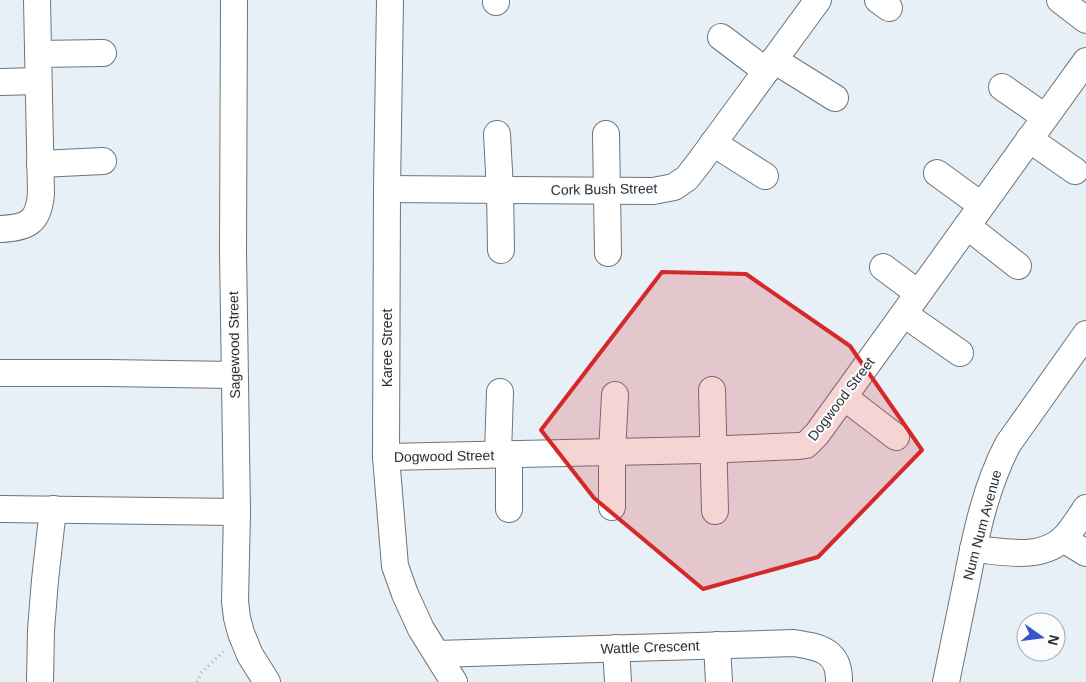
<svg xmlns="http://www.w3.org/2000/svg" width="1086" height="682" font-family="Arial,sans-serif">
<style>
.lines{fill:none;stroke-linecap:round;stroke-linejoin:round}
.minor-casing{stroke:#6d757c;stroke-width:28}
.path{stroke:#a6acb3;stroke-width:3;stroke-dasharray:1 4;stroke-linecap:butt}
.minor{stroke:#fff;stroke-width:26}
.marked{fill:#d62828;fill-opacity:0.2;stroke:#d62828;stroke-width:4;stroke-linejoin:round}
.labels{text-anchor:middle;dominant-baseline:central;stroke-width:4.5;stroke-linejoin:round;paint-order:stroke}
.street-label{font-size:14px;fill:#2d3033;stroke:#fafcfd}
</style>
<rect width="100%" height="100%" fill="#e7eff7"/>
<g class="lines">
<g class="minor-casing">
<g id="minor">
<path d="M234,0L233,251L237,512L235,601L237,618L241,633L250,655L267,682"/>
<path d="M390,0L387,189L386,457L395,566L405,594L421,629L454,682"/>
<path d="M496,0V2"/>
<path d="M878,0L889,8"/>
<path d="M1060,0L1086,20"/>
<path d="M721,37L766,71"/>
<path d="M38,54L103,53"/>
<path d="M774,60L835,98"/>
<path d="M0,82L38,81"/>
<path d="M1002,87L1045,117"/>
<path d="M497,134L500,190L501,250"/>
<path d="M606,134L608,253"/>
<path d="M1029,139L1075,171"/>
<path d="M713,143L765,176"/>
<path d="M40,164L103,161"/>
<path d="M937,173L981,205"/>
<path d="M387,189L653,191L674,187L687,178L701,160L818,0"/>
<path d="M967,226L1018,266"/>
<path d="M0,229C28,228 39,222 41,193L37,0"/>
<path d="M883,267L918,293"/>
<path d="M904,314L960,353"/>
<path d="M0,373H107L234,375"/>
<path d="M712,390L715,511"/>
<path d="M844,397L896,437"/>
<path d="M498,454L500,392"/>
<path d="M386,457L703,450L799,446L806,445L817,434L1086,61"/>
<path d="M612,507V452L615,395"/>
<path d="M0,509L237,512"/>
<path d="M509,509V454"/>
<path d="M1063,539L1086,553"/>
<path d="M973,549C1002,551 1039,561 1063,539C1070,533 1080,517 1086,508"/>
<path d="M717,645L719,682"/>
<path d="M616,648L618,682"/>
<path d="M437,654L794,643C820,647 840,651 839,682"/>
<path d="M40,682L41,630L45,580L53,509"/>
<path d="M946,682C953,648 960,614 967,580C976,533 986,486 1008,444L1086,334"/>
</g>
</g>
<path class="path" d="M197,682L201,673L224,651"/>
<use href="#minor" class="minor"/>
</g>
<path class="marked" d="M662,272L746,274L850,346L922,450L818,557L703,589L594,498L541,430Z"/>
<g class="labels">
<g class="street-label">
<text transform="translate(604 189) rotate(-1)">Cork Bush Street</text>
<text transform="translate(234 345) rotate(-91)">Sagewood Street</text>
<text transform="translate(387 348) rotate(-90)">Karee Street</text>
<text transform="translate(841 399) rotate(-53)">Dogwood Street</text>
<text transform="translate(444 456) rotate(-1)">Dogwood Street</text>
<text transform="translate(982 525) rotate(-75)">Num Num Avenue</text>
<text transform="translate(650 647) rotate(-2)">Wattle Crescent</text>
</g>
</g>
<g transform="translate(1041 637) rotate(104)"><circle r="24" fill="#fafcfd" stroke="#a8aaac"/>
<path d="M0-4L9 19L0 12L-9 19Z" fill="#3457c7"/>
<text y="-8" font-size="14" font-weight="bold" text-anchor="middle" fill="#2d3033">N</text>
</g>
</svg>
